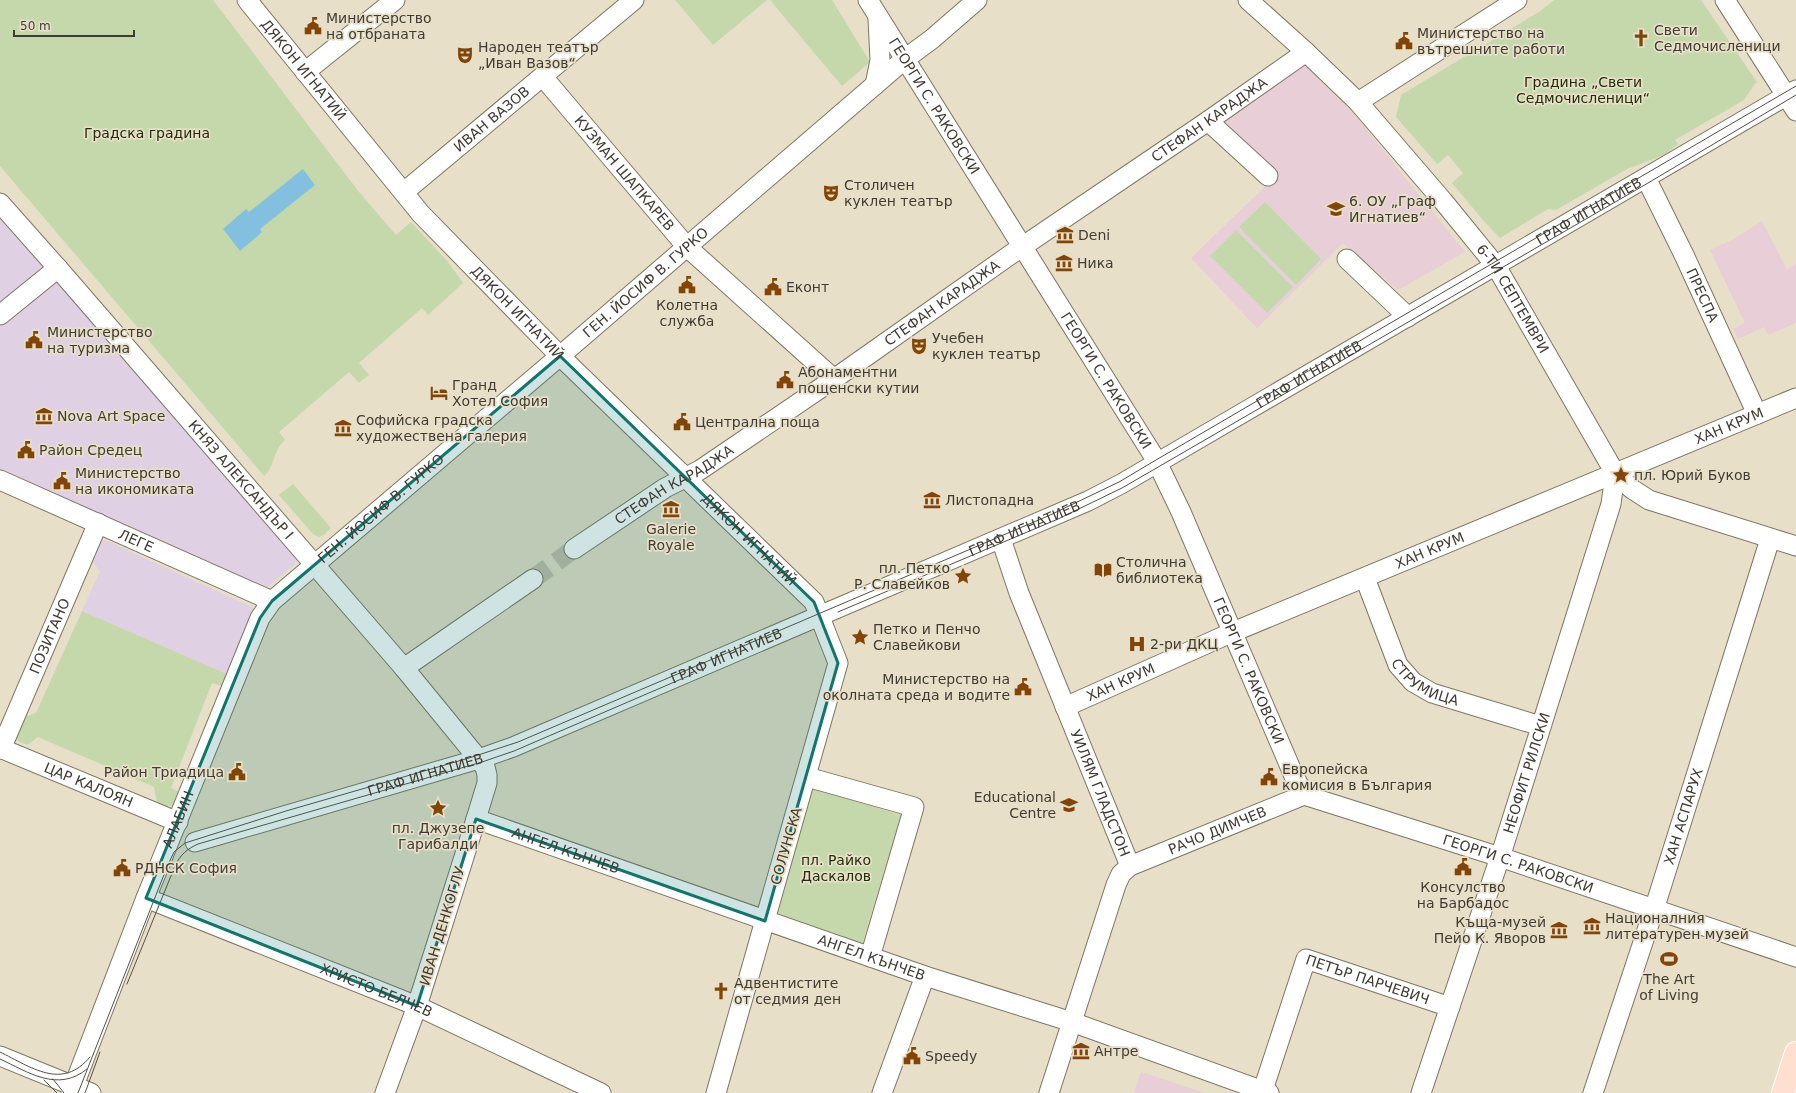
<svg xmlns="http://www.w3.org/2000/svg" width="1796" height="1093" font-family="'DejaVu Sans',sans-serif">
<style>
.commercial{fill:#dfd0e3}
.education{fill:#e7ced7}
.green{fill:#c4d8ac}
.water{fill:#83c0e0}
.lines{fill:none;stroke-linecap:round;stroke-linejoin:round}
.minor-tunnel{stroke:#c6beab;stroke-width:19;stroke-dasharray:19 10;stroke-linecap:butt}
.minor-casing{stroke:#7e7662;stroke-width:21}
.major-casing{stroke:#fff;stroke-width:24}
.minor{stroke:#fff;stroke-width:19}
.major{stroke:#ffdfd0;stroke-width:22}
.tram{stroke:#555146;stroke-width:1}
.marked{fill:#0f766e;fill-opacity:0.2;stroke:#0f766e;stroke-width:3;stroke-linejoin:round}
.labels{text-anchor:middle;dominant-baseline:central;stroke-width:3.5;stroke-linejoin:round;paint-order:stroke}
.poi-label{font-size:14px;fill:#403c33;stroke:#e8dfc9;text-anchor:start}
.street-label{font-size:14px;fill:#403c33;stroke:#e8dfc9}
.park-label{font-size:14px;fill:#202f07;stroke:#e8dfc9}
</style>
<rect width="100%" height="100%" fill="#e8dfc9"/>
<g class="commercial">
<path d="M0,213L295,558L296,561L294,565L264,590L0,473Z"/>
<path d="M105,540L252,607L254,613L229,675L82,611L100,571L91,560L100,542Z"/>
</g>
<g class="education">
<path d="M1301,62L1355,115L1465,252L1398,290L1343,243L1257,328L1191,258L1277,175L1220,120Z"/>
<path d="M1762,221L1787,270L1796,263V323L1768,335L1764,327L1738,339L1733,329L1745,323L1710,250L1734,239Z"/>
<path d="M1141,1072L1205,1093H1134Z"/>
</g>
<g class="green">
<path d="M0,0H213L359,192L396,235L411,222L449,263L463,283L428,315L422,308L359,363L369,375L359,383L349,372L279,432L285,440C273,450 275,467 264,476L0,166Z"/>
<path d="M675,0H767L713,45Z"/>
<path d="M770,0H832L870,62L842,86Z"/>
<path d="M1554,0H1701L1757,82L1754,85L1744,100L1675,140L1678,144L1664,155L1627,169L1556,210L1548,209L1500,238L1483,220L1452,183L1463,173L1448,155L1437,164L1396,117L1401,95L1539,12Z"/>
<path d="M1265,202L1321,259L1296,285L1239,227Z"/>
<path d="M1236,230L1293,287L1267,313L1210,256Z"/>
<path d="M293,484L331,528L325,534L319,537L313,534L279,495Z"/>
<path d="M82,611L229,675L224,687L212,683L171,788L182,793L175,805L167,806L157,802L154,787L38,737L27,745L18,741L15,738L21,718L36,713Z"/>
<path d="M812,788L901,815L861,948L771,921Z"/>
</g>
<path class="water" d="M303,169L315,185L260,229L262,232L240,251L223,229L246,209L249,212Z"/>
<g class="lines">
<path class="minor-tunnel" d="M533,579L574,549"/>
<g class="minor-casing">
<g id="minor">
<path id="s1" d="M247,0L421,214L560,356L814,602L838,663L716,1093"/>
<path id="s2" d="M868,0L1156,460L1181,512L1294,776L1304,795L1500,857L1796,957"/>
<path id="s3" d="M1248,0L1306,52L1358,102L1443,201L1496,266L1615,473L1632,489L1649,500L1796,546"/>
<path d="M1725,0L1796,111"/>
<path d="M305,72L395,0"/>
<path id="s4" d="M543,77L687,247L834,379"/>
<path d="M875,85L880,60L878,19"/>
<path d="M1358,102L1517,0"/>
<path d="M1208,121L1268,176"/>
<path id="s5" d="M1646,178L1685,257L1757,414"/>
<path id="s6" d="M404,192L634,0"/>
<path id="s7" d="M0,203L63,274L404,668L485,767L487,775V783L476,819L417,1006L385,1093"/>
<path d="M1347,259L1408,317"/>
<path d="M0,315L58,268"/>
<path id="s8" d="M0,480L272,601"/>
<path id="s9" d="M1001,539L1019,593L1130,866"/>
<path id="s10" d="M574,549L665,488L700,470L834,379L1010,255L1208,121L1306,52"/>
<path id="s11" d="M1365,578L1398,665L1413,682L1432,693L1541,726"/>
<path d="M404,668L533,579"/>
<path id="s12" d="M1065,707L1233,632L1796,398"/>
<path id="s13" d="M0,748L178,822"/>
<path id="s14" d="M1,749L98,523"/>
<path d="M807,777L914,807L870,957"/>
<path id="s15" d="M476,819L925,976L1072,1022L1269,1093"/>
<path id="s16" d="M195,842L479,759L513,747L1088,501L1121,484L1796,90"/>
<path id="s17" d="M146,898L417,1006L601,1093"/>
<path d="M0,1056L91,1093"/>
<path id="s18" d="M71,1093L146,898L260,618L272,601L560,356L905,59L932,39L977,0"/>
<path d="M882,1093L925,976"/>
<path id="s19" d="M1049,1093L1116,885L1121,874L1130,866L1304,795"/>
<path id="s20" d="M1262,1093L1306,959L1450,1007"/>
<path id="s21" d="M1421,1093L1503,848L1611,504L1615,473"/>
<path id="s22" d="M1593,1093L1658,897L1770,539"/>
</g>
</g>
<g class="major-casing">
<path id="major" d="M1783,1093L1796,1053"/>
</g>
<use href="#minor" class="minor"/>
<use href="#major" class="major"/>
<g class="tram">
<path d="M838,612L1058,519L1122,488L1648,183L1796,95"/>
<path d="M127,984L175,866C180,855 187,849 198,844L482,762L514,751L693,674"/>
<path d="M0,1052C31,1067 62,1091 90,1057"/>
<path d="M0,1059C28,1072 58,1093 87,1069"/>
<path d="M53,1079L64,1093"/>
<path d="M44,1080L57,1093"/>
<path d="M78,1093L167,867L174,852L185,843L286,811L469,758L518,742L1048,516L1119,482L1156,460L1796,86"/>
<path d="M85,1093L100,1052"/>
</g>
</g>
<path class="marked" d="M560,356L814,602L838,663L765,921L476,819L417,1006L146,898L260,618L272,601Z"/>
<defs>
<g id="civic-bare" transform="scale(1.38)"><path d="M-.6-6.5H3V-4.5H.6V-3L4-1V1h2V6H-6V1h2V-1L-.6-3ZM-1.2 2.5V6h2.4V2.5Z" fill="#834506" stroke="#e8dfc9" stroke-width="2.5" paint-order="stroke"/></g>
<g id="church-bare" transform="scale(1.38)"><path d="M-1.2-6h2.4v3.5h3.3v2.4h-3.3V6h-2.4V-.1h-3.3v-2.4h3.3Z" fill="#834506" stroke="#e8dfc9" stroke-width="2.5" paint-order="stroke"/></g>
<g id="theatre-bare" transform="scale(1.38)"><path d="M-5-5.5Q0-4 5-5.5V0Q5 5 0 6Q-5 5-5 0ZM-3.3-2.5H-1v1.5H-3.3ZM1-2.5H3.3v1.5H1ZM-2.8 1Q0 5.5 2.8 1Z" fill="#834506" stroke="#e8dfc9" stroke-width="2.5" paint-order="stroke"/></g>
<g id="school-bare" transform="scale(1.38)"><path d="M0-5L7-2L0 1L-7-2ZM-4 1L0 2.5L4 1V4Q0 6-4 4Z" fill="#834506" stroke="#e8dfc9" stroke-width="2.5" paint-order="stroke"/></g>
<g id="museum-bare" transform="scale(1.38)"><path d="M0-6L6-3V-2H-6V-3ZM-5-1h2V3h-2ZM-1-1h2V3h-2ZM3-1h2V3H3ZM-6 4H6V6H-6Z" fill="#834506" stroke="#e8dfc9" stroke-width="2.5" paint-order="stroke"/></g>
<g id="hotel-bare" transform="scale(1.38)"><path d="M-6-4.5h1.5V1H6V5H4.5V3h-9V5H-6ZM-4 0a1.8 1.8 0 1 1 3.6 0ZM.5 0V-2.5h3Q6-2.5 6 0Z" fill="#834506" stroke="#e8dfc9" stroke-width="2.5" paint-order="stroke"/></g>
<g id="sight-bare" transform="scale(1.38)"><path d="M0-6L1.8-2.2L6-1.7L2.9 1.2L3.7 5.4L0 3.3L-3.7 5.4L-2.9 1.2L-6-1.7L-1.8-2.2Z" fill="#834506" stroke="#e8dfc9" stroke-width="2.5" paint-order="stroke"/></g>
<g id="library-bare" transform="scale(1.38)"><path d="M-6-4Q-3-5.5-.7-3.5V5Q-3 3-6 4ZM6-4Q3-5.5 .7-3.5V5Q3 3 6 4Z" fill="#834506" stroke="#e8dfc9" stroke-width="2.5" paint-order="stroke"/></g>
<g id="hospital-bare" transform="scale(1.38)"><path d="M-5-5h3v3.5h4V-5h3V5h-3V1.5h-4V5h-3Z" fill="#834506" stroke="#e8dfc9" stroke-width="2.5" paint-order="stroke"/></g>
<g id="stadium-bare" transform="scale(1.38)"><path d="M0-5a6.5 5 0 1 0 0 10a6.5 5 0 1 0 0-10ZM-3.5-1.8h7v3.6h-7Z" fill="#834506" stroke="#e8dfc9" stroke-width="2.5" paint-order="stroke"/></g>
</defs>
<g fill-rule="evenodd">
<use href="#civic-bare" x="313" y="26"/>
<use href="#church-bare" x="1641" y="38"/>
<use href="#civic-bare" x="1404" y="41"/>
<use href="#theatre-bare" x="465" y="55"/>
<use href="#theatre-bare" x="831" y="193"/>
<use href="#school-bare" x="1336" y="209"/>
<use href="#museum-bare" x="1065" y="235"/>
<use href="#museum-bare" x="1064" y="263"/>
<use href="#civic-bare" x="687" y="285"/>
<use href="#civic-bare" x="773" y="287"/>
<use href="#civic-bare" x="34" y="340"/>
<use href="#theatre-bare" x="919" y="346"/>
<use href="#civic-bare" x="785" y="380"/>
<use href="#hotel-bare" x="439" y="393"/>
<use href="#museum-bare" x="44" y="416"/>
<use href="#civic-bare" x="682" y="422"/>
<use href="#museum-bare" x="343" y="428"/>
<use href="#civic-bare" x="26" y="450"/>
<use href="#sight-bare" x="1621" y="475"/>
<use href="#civic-bare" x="62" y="481"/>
<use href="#museum-bare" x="932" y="500"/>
<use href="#museum-bare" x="671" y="509"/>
<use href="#library-bare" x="1103" y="570"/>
<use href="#sight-bare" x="963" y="576"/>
<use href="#sight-bare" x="860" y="637"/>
<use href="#hospital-bare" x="1137" y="644"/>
<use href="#civic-bare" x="1023" y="687"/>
<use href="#civic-bare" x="237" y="772"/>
<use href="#civic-bare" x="1269" y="777"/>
<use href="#school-bare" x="1069" y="805"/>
<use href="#sight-bare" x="438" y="808"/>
<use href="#civic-bare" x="1463" y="867"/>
<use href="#civic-bare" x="122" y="868"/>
<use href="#museum-bare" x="1592" y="926"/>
<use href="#museum-bare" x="1559" y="930"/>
<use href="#stadium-bare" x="1669" y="959"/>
<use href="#church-bare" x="721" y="991"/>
<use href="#museum-bare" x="1081" y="1051"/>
<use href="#civic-bare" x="912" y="1056"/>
</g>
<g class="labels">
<g class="poi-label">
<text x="326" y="18">Министерство<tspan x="326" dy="16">на отбраната</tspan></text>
<text x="1654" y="30">Свети<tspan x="1654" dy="16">Седмочисленици</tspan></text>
<text x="1417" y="33">Министерство на<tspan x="1417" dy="16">вътрешните работи</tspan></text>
<text x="478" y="47">Народен театър<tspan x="478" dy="16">„Иван Вазов“</tspan></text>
<text x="844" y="185">Столичен<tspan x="844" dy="16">куклен театър</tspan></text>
<text x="1349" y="201">6. ОУ „Граф<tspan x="1349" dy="16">Игнатиев“</tspan></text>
<text x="1078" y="235">Deni</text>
<text x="1077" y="263">Ника</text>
<text x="786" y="287">Еконт</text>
<text x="687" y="305" text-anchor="middle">Колетна<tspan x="687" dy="16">служба</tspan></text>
<text x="47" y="332">Министерство<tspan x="47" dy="16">на туризма</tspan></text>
<text x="932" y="338">Учебен<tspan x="932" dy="16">куклен театър</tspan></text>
<text x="798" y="372">Абонаментни<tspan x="798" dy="16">пощенски кутии</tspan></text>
<text x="452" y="385">Гранд<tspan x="452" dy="16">Хотел София</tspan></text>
<text x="57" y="416">Nova Art Space</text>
<text x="356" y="420">Софийска градска<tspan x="356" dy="16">художествена галерия</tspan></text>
<text x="695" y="422">Централна поща</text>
<text x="39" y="450">Район Средец</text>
<text x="75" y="473">Министерство<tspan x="75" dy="16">на икономиката</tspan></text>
<text x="1634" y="475">пл. Юрий Буков</text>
<text x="945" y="500">Листопадна</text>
<text x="671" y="529" text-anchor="middle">Galerie<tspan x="671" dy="16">Royale</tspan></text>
<text x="1116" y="562">Столична<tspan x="1116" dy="16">библиотека</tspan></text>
<text x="950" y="568" text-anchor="end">пл. Петко<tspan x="950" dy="16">Р. Славейков</tspan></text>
<text x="873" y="629">Петко и Пенчо<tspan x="873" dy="16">Славейкови</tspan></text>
<text x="1150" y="644">2-ри ДКЦ</text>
<text x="1010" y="679" text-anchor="end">Министерство на<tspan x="1010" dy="16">околната среда и водите</tspan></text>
<text x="1282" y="769">Европейска<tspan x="1282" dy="16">комисия в България</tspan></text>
<text x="224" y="772" text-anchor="end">Район Триадица</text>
<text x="1056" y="797" text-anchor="end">Educational<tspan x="1056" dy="16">Centre</tspan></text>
<text x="438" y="828" text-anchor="middle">пл. Джузепе<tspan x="438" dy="16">Гарибалди</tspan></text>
<text x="135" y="868">РДНСК София</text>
<text x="1463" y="887" text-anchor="middle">Консулство<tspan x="1463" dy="16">на Барбадос</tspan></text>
<text x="1605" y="918">Националния<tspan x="1605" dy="16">литературен музей</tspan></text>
<text x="1546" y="922" text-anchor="end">Къща-музей<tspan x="1546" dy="16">Пейо К. Яворов</tspan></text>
<text x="1669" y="979" text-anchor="middle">The Art<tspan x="1669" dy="16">of Living</tspan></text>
<text x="734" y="983">Адвентистите<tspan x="734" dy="16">от седмия ден</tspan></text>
<text x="1094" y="1051">Антре</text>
<text x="925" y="1056">Speedy</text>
</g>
<g class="street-label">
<text stroke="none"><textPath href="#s1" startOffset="90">ДЯКОН ИГНАТИЙ</textPath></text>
<text stroke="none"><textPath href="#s2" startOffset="125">ГЕОРГИ С. РАКОВСКИ</textPath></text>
<text stroke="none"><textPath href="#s6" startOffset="114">ИВАН ВАЗОВ</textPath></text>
<text stroke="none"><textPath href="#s10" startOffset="767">СТЕФАН КАРАДЖА</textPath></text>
<text stroke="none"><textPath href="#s4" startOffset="126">КУЗМАН ШАПКАРЕВ</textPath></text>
<text stroke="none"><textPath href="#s16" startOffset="1536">ГРАФ ИГНАТИЕВ</textPath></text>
<text stroke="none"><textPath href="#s18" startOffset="1023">ГЕН. ЙОСИФ В. ГУРКО</textPath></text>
<text stroke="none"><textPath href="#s5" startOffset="130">ПРЕСПА</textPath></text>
<text stroke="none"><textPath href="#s3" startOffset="401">6-ТИ СЕПТЕМВРИ</textPath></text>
<text stroke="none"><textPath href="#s10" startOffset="443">СТЕФАН КАРАДЖА</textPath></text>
<text stroke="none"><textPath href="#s1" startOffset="414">ДЯКОН ИГНАТИЙ</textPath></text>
<text stroke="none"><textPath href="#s16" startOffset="1212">ГРАФ ИГНАТИЕВ</textPath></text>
<text stroke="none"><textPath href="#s2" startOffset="449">ГЕОРГИ С. РАКОВСКИ</textPath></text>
<text stroke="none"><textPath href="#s12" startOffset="721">ХАН КРУМ</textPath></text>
<text stroke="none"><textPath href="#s7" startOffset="367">КНЯЗ АЛЕКСАНДЪР I</textPath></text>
<text stroke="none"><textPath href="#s10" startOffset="119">СТЕФАН КАРАДЖА</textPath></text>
<text stroke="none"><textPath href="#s18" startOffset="675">ГЕН. ЙОСИФ В. ГУРКО</textPath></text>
<text stroke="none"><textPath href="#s16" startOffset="888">ГРАФ ИГНАТИЕВ</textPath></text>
<text stroke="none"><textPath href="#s8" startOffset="149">ЛЕГЕ</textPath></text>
<text stroke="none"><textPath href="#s1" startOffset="738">ДЯКОН ИГНАТИЙ</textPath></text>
<text stroke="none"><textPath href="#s12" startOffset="397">ХАН КРУМ</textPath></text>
<text stroke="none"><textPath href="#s14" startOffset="123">ПОЗИТАНО</textPath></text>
<text stroke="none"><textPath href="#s16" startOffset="564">ГРАФ ИГНАТИЕВ</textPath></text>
<text stroke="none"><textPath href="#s2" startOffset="773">ГЕОРГИ С. РАКОВСКИ</textPath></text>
<text stroke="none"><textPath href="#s11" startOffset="126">СТРУМИЦА</textPath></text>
<text stroke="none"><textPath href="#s12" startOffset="61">ХАН КРУМ</textPath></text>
<text stroke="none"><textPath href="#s21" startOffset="337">НЕОФИТ РИЛСКИ</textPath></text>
<text stroke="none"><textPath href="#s16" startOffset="240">ГРАФ ИГНАТИЕВ</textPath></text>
<text stroke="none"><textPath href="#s13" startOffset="96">ЦАР КАЛОЯН</textPath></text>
<text stroke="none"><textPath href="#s9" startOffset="273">УИЛЯМ ГЛАДСТОН</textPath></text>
<text stroke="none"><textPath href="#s22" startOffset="291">ХАН АСПАРУХ</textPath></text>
<text stroke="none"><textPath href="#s18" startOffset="294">АЛАБИН</textPath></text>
<text stroke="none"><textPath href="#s19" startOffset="337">РАЧО ДИМЧЕВ</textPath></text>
<text transform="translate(786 846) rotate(-74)">СОЛУНСКА</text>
<text stroke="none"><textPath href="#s15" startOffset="95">АНГЕЛ КЪНЧЕВ</textPath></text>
<text stroke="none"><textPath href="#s2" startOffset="1134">ГЕОРГИ С. РАКОВСКИ</textPath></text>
<text transform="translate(442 926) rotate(-73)">ИВАН ДЕНКОГЛУ</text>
<text stroke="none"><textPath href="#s15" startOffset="419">АНГЕЛ КЪНЧЕВ</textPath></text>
<text stroke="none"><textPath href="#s20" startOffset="206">ПЕТЪР ПАРЧЕВИЧ</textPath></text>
<text stroke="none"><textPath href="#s17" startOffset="248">ХРИСТО БЕЛЧЕВ</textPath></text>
</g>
<g class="park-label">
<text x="1583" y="82">Градина „Свети<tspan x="1583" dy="16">Седмочисленици“</tspan></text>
<text x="147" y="133">Градска градина</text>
<text x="836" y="860">пл. Райко<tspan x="836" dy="16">Даскалов</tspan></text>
</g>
</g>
<path d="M14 30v6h120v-6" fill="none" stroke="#403c33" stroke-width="2"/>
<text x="20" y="30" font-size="12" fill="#403c33" stroke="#e8dfc9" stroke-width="3" paint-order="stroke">50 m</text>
</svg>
